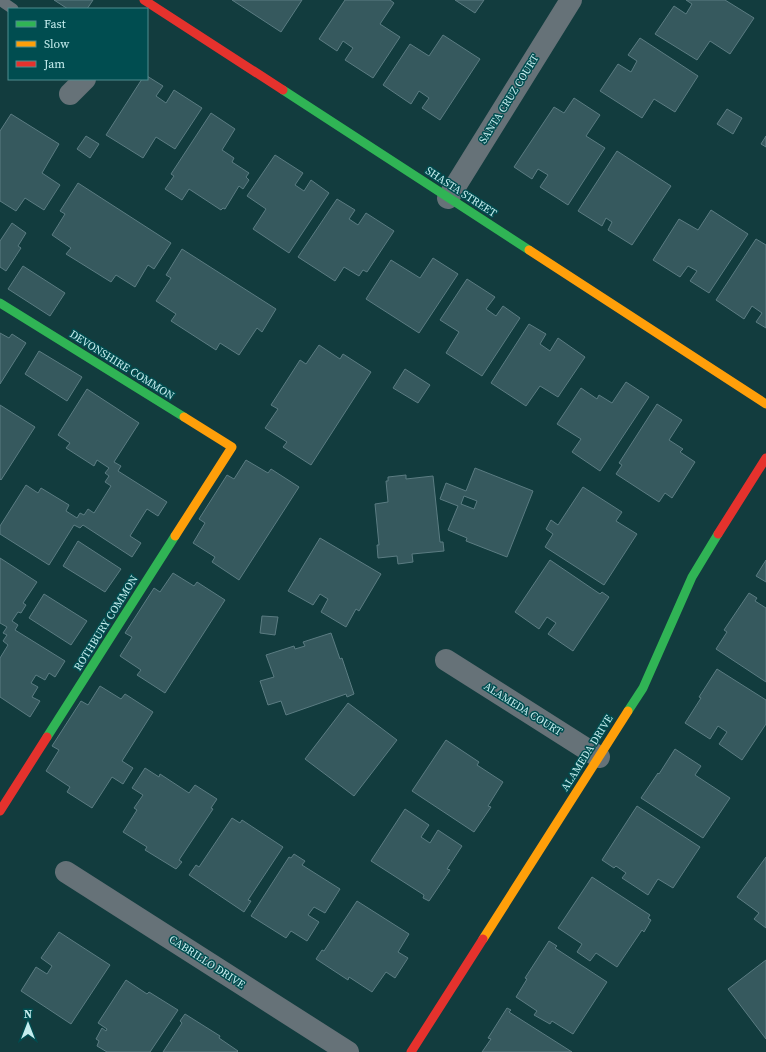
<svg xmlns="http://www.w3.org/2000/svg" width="766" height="1052" font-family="'Source Serif 4',serif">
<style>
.building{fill:#36595e;stroke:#5b7c82;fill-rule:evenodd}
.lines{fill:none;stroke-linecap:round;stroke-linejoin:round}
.lane{stroke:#667278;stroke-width:11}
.street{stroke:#667278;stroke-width:22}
.fast{stroke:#30b455;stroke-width:9}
.slow{stroke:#ff9f0a;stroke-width:9}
.jam{stroke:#e5322d;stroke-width:9}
.labels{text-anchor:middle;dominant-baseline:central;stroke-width:3;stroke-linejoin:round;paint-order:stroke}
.street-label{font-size:11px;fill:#c5edee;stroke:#004d50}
</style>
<rect width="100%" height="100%" fill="#123c3e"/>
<g class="building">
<path d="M54,0H93L87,9H68Z"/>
<path d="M232,0H302L281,32Z"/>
<path d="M345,0H390L394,3L380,24L400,37L373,78L345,60L353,48L343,41L337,51L319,39Z"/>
<path d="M455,0H484L475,13Z"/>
<path d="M686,0H725L754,18L730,54L710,41L697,60L655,34L674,6L686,14L692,4Z"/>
<path d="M443,35L480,59L440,120L422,108L429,98L419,91L411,104L383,85L410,44L429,56Z"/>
<path d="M640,38L698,76L675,112L654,99L642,118L600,91L618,64L631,72L637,61L628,55Z"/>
<path d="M147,76L163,86L156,96L166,103L174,90L202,108L175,149L156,137L143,158L106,135L142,79H147Z"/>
<path d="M574,98L600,115L586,136L605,148L568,205L540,187L548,175L538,169L532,179L514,167L554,107L564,113Z"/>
<path d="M727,109L742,118L733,134L717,124Z"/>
<path d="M211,113L235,129L222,150L234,158L232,162L249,173L246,177L249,180L243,189L239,186L225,209L223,208L221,210L189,189L182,200L165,189L174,176L171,174Z"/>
<path d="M11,114L59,144L42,173L60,185L44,210L25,198L16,211L0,201V131Z"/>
<path d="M86,136L99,144L90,158L77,149Z"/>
<path d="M766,136V147L761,144Z"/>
<path d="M617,151L671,186L632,245L608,230L612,222L606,218L602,226L578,211Z"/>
<path d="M275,155L303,173L295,185L304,191L311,180L329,193L289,253L253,229L266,209L247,196Z"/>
<path d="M78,183L171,243L154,269L148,265L135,287L116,275L111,282L66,254L71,248L52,235L65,214L60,211Z"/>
<path d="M337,199L355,210L349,219L358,225L366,213L394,231L367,272L363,270L359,276L344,267L335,281L298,257Z"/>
<path d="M711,210L748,234L709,293L690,281L697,271L688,266L680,277L653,260L679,219L698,230Z"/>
<path d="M12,223L26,233L18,246L21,248L6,271L0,267V241Z"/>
<path d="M756,239L766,245V328L756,322L762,313L752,306L744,319L716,300Z"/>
<path d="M182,249L276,309L262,332L257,328L239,355L220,343L216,350L171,321L176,314L156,301L171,278L166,275Z"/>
<path d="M433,258L458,274L419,333L366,299L391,260L420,278Z"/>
<path d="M23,266L65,293L50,316L8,289Z"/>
<path d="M467,279L495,297L486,309L496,316L503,306L520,318L482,376L446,353L459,332L440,320Z"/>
<path d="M529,324L546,334L540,344L550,351L558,338L585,357L558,397L540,386L526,406L491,383Z"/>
<path d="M0,333L9,338L12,334L26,343L0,384Z"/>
<path d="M319,345L340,359L343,354L371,372L311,465L283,447L287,442L265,428L278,409L271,405L300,360L306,364Z"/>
<path d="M39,351L82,377L67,401L25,374Z"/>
<path d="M405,369L430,385L418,403L393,388Z"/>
<path d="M626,382L649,397L600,471L572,452L581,439L557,424L581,388L597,399L599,395L612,403Z"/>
<path d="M87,389L139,423L114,462L121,466L118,471L167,502L158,516L147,509L130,536L141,543L132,557L83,525L80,528L74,525L49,565L0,534V526L26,485L38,493L41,488L69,505L66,511L77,518L80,513L84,515L88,509L94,513L111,486L105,482L109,476L105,473L109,468L97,460L94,466L66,448L70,443L58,435Z"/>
<path d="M657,404L682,420L669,440L683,449L680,452L695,462L672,498L665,493L659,502L616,474L622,465L619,463Z"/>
<path d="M0,405L35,427L1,480L0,479Z"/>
<path d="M246,460L268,473L271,469L299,487L239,580L212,562L215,557L193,543L205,523L199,519L227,475L234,479Z"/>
<path d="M475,468L533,491L507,557L466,541L467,538L448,530L458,506L440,499L446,483L466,491ZM464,496L477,501L474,509L461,504Z"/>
<path d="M406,475V479L433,476L440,542H443L444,551L412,554L413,562L398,564L397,556L378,558L377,545H379L375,504L388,502L386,481H388V477Z"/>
<path d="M583,487L622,512L616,521L637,534L604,585L545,547L553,534L546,529L551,520L558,525Z"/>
<path d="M320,538L381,574L359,611L356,609L346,627L321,612L328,599L320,594L313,605L288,591Z"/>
<path d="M78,541L121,569L105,592L63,566Z"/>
<path d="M0,558L37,582L23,603L26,605L21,613L18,612L12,621L18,625L15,630L65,661L55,677L49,673L45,680L36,675L31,683L38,687L32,697L40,701L30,717L0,697V658L8,645L3,641L7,635L3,633L7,627L0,623Z"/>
<path d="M550,560L600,594L602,592L609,597L573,651L548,634L556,623L547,617L539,629L515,612Z"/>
<path d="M766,560V582L756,576Z"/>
<path d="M173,573L194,586L197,582L225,600L165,693L137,675L141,670L120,656L132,637L125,633L154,588L160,592Z"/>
<path d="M749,593L757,598L755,601L766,608V682L716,649L727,632L724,630Z"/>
<path d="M44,594L87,621L71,645L29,618Z"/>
<path d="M262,616L278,617L275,635L260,633Z"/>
<path d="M331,633L340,659L342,658L354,694L347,697L346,694L286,715L281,701L268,705L260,681L274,677L266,655L294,646L295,649L305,646L303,642Z"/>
<path d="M717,669L766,700V724L742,760L719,744L727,732L718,726L710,739L685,723L701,698L699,697Z"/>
<path d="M100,686L121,699L125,694L153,712L122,761L133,768L123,784L112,777L92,808L67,792L70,787L46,771L59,750L52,746L81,701L88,705Z"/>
<path d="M348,703L397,740L354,796L305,759Z"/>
<path d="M446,740L479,762L477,765L503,782L488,806L491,807L474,832L412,791Z"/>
<path d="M675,749L701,766L695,775L730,798L703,838L641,798L658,773L659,774Z"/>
<path d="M145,768L159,777L160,774L189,793L195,785L217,799L211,808L213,809L179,860L182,862L176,869L145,850L147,847L123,832L137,810L134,808L143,795L132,788Z"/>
<path d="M637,806L700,847L673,888L658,879L648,895L622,878L626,873L616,866L614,868L602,860Z"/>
<path d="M405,809L429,825L421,837L430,843L438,830L462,846L447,869L450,870L429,901L423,898L424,895L371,861Z"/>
<path d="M232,818L240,823L242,820L283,847L248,900L251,901L244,912L189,875L196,865L199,867Z"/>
<path d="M294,854L305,861L302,865L340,889L325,913L314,907L308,915L319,922L307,941L291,931L286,938L251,916L289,857L291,858Z"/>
<path d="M766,857V928L754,919L759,913L737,897Z"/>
<path d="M592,877L650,915L648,918L651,920L644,932L642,930L617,967L596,953L590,961L577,952L582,944L558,928Z"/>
<path d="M357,901L409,934L398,952L408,958L395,978L386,972L372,992L349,977L348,980L316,959L322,950L324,951Z"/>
<path d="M59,932L110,965L71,1024L21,991L36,967L47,974L52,966L41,958Z"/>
<path d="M549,941L557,946L555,948L607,982L573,1034L552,1021L550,1024L534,1015L537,1011L516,997L527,979L525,978Z"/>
<path d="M766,960V1039L728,989Z"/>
<path d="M126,980L147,994L149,992L178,1010L150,1052H107L97,1046L99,1041L96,1039L102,1028L106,1031L107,1029L98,1023Z"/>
<path d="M507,1008L511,1010L509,1012L572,1052H482L491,1039L488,1038Z"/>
<path d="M185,1014L220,1036L219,1038L238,1051L237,1052H163L182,1023L180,1021Z"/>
</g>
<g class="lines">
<path class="lane" d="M0,0L13,9"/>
<g class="street">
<path d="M70,94L85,79"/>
<path d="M448,198L571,0"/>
<path d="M446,660L599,757"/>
<path d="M66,872L348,1052"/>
</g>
<g class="fast">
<path d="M283,90L529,250"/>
<path d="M0,303L184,417"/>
<path d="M628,711L643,688L692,577L718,534"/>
<path d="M47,737L175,536"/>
</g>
<g class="slow">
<path d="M529,250L766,404"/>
<path d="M175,536L232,447L184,417"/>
<path d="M483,939L628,711"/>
</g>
<g class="jam">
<path d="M144,0L283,90"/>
<path d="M718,534L766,458"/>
<path d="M0,811L47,737"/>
<path d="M411,1052L483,939"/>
</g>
</g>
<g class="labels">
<g class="street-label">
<text transform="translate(509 99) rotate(-58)">SANTA CRUZ COURT</text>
<text transform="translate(461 192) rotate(33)">SHASTA STREET</text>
<text transform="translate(122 365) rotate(32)">DEVONSHIRE COMMON</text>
<text transform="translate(106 623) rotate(-58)">ROTHBURY COMMON</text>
<text transform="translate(523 709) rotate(32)">ALAMEDA COURT</text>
<text transform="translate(587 753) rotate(-58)">ALAMEDA DRIVE</text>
<text transform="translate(207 962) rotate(33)">CABRILLO DRIVE</text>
</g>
</g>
<rect x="8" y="8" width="140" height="72" fill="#004d50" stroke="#4f8d8f"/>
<rect x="16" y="21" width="20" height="6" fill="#30b455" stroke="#4f8d8f"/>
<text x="44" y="28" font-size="12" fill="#c5edee">Fast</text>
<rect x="16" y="41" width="20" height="6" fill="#ff9f0a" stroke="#4f8d8f"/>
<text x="44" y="48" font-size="12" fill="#c5edee">Slow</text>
<rect x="16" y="61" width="20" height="6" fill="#e5322d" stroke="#4f8d8f"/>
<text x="44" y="68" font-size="12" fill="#c5edee">Jam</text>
<g transform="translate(28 1024)" stroke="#004d50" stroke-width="3" paint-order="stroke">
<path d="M0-3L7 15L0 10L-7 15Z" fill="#c5edee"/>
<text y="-6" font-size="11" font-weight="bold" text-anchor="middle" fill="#c5edee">N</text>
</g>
</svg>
